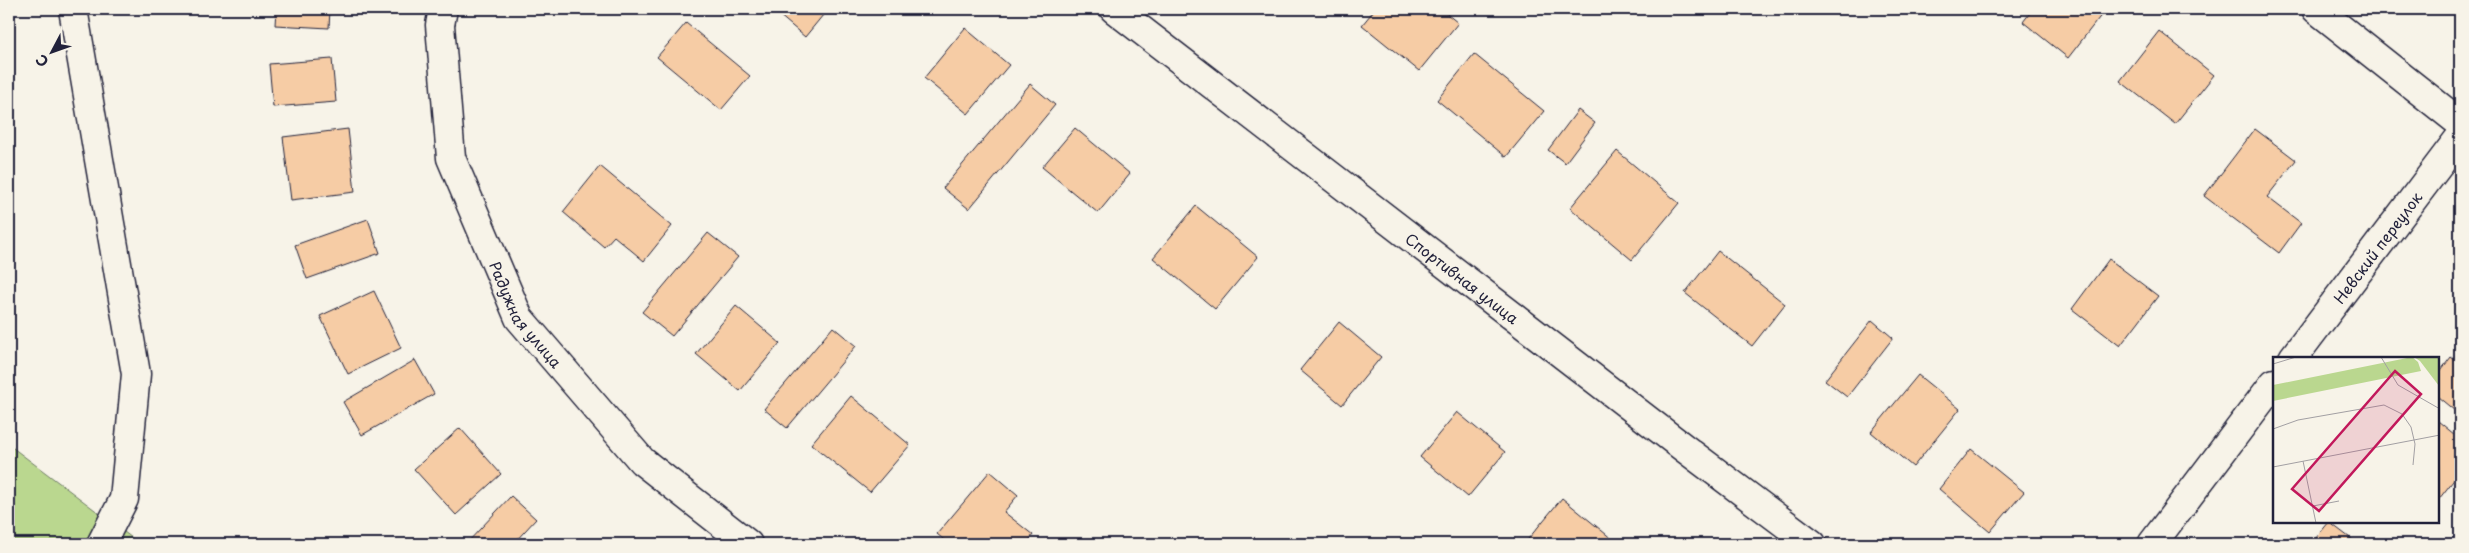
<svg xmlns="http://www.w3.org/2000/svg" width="2469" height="553" font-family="'Playpen Sans',sans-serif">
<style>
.green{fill:#bad78f;stroke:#6e7c65}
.building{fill:#f6cca5;stroke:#22223b}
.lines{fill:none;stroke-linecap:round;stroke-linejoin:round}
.street-casing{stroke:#22223b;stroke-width:31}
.street{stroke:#f7f3e8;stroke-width:28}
.labels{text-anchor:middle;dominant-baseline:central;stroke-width:5;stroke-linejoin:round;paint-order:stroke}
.street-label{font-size:15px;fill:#22223b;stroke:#f7f3e8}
.inset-road{fill:none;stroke:#a29fa3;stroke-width:1}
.view{fill:#c2185b;fill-opacity:0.15;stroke:#c2185b;stroke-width:2.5}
.inset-edge{fill:none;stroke:#22223b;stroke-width:2.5}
</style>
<rect width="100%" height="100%" fill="#f7f3e8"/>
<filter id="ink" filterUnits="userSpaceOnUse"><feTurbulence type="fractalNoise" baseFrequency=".02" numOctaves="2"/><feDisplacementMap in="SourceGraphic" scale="10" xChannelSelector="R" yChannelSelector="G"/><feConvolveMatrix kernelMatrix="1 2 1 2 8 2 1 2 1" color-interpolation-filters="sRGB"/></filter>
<g filter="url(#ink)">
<path class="green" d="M9,445L140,544H9Z"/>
<g class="building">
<path d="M276,9H330L329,28L275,25Z"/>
<path d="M772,9H828L805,37Z"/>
<path d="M1375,9H1441L1458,23L1419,71L1362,25Z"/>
<path d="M2033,9H2106L2068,58L2023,22Z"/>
<path d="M686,23L750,76L721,110L657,57Z"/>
<path d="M965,28L1009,65L968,114L924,78Z"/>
<path d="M2159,31L2214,75L2175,124L2120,81Z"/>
<path d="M1474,54L1544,111L1506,157L1437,100Z"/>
<path d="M332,59L336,102L273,107L269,64Z"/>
<path d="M1030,84L1055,105L969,209L943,188Z"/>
<path d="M1578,110L1595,123L1565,163L1548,150Z"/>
<path d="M1075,128L1130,174L1098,213L1042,167Z"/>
<path d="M348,129L355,192L291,200L283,137Z"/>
<path d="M2255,129L2296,160L2267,197L2301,223L2279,253L2204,196Z"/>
<path d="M1617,151L1679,203L1632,260L1570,208Z"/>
<path d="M600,166L672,226L644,261L614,236L604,247L563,212Z"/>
<path d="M1196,206L1258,257L1215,309L1153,258Z"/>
<path d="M368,219L380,253L307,279L295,245Z"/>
<path d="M708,233L738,257L672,336L642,312Z"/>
<path d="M1718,251L1785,304L1752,346L1685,293Z"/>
<path d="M2109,259L2158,296L2120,346L2072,309Z"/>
<path d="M374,291L401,348L348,374L320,316Z"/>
<path d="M736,306L780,343L740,391L696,354Z"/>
<path d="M1872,320L1893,338L1847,397L1825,380Z"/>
<path d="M1339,322L1381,357L1342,405L1300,370Z"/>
<path d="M833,327L856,346L787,428L764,409Z"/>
<path d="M2451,357L2460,364V415L2438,397V374Z"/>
<path d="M415,360L434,394L362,435L343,402Z"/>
<path d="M1918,375L1960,409L1913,467L1871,432Z"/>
<path d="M851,396L910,445L870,492L811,444Z"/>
<path d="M1457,412L1505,452L1468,497L1420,457Z"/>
<path d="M2438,421L2460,439V472L2439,499Z"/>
<path d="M460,428L501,474L456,515L414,469Z"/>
<path d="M1971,449L2024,492L1990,532L1939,489Z"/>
<path d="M990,471L1018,495L1004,512L1033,535L1026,544H949L937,534Z"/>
<path d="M511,496L536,519L513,544H466Z"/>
<path d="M1562,498L1618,544H1524Z"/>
<path d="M2329,522L2358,544H2311Z"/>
</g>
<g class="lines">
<g class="street-casing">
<g id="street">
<path d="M73,9L136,374L124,499L101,544"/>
<path id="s1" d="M443,9L440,25L451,158L519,318L642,461L748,544"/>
<path id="s2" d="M1114,9L1684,448L1812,544"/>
<path d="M2316,9L2460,123"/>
<path id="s3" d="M2293,358L2460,137"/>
<path d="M2152,544L2274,383"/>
</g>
</g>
<use href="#street" class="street"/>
</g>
</g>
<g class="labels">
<g class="street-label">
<text stroke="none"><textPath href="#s3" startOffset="139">Невский переулок</textPath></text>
<text stroke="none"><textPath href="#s2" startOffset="440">Спортивная улица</textPath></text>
<text stroke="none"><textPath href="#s1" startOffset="324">Радужная улица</textPath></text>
</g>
</g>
<g transform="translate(2273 357)">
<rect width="166" height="166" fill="#f7f3e8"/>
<path d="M139,0L145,5L148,14L0,44V28ZM141,0H166V29L147,4Z" fill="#bad78f"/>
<path class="inset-road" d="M108,0L125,28L167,52M0,7L23,0M0,72L25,63L111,48L129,57L138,70L142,87L140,108M30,104L43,166M0,110L167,78M40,149L66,144"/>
<path class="view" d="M122,14L148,37L46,154L19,132Z"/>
<rect width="166" height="166" class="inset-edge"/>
</g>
<rect width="2469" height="553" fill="none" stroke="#f7f3e8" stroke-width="30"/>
<rect x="15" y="15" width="2439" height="523" fill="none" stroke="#22223b" stroke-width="2" filter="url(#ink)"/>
<g transform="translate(52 52) rotate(229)" stroke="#f7f3e8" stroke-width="4" paint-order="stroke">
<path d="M0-4L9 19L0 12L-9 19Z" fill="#22223b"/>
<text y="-8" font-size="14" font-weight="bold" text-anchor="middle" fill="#22223b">С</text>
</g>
</svg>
